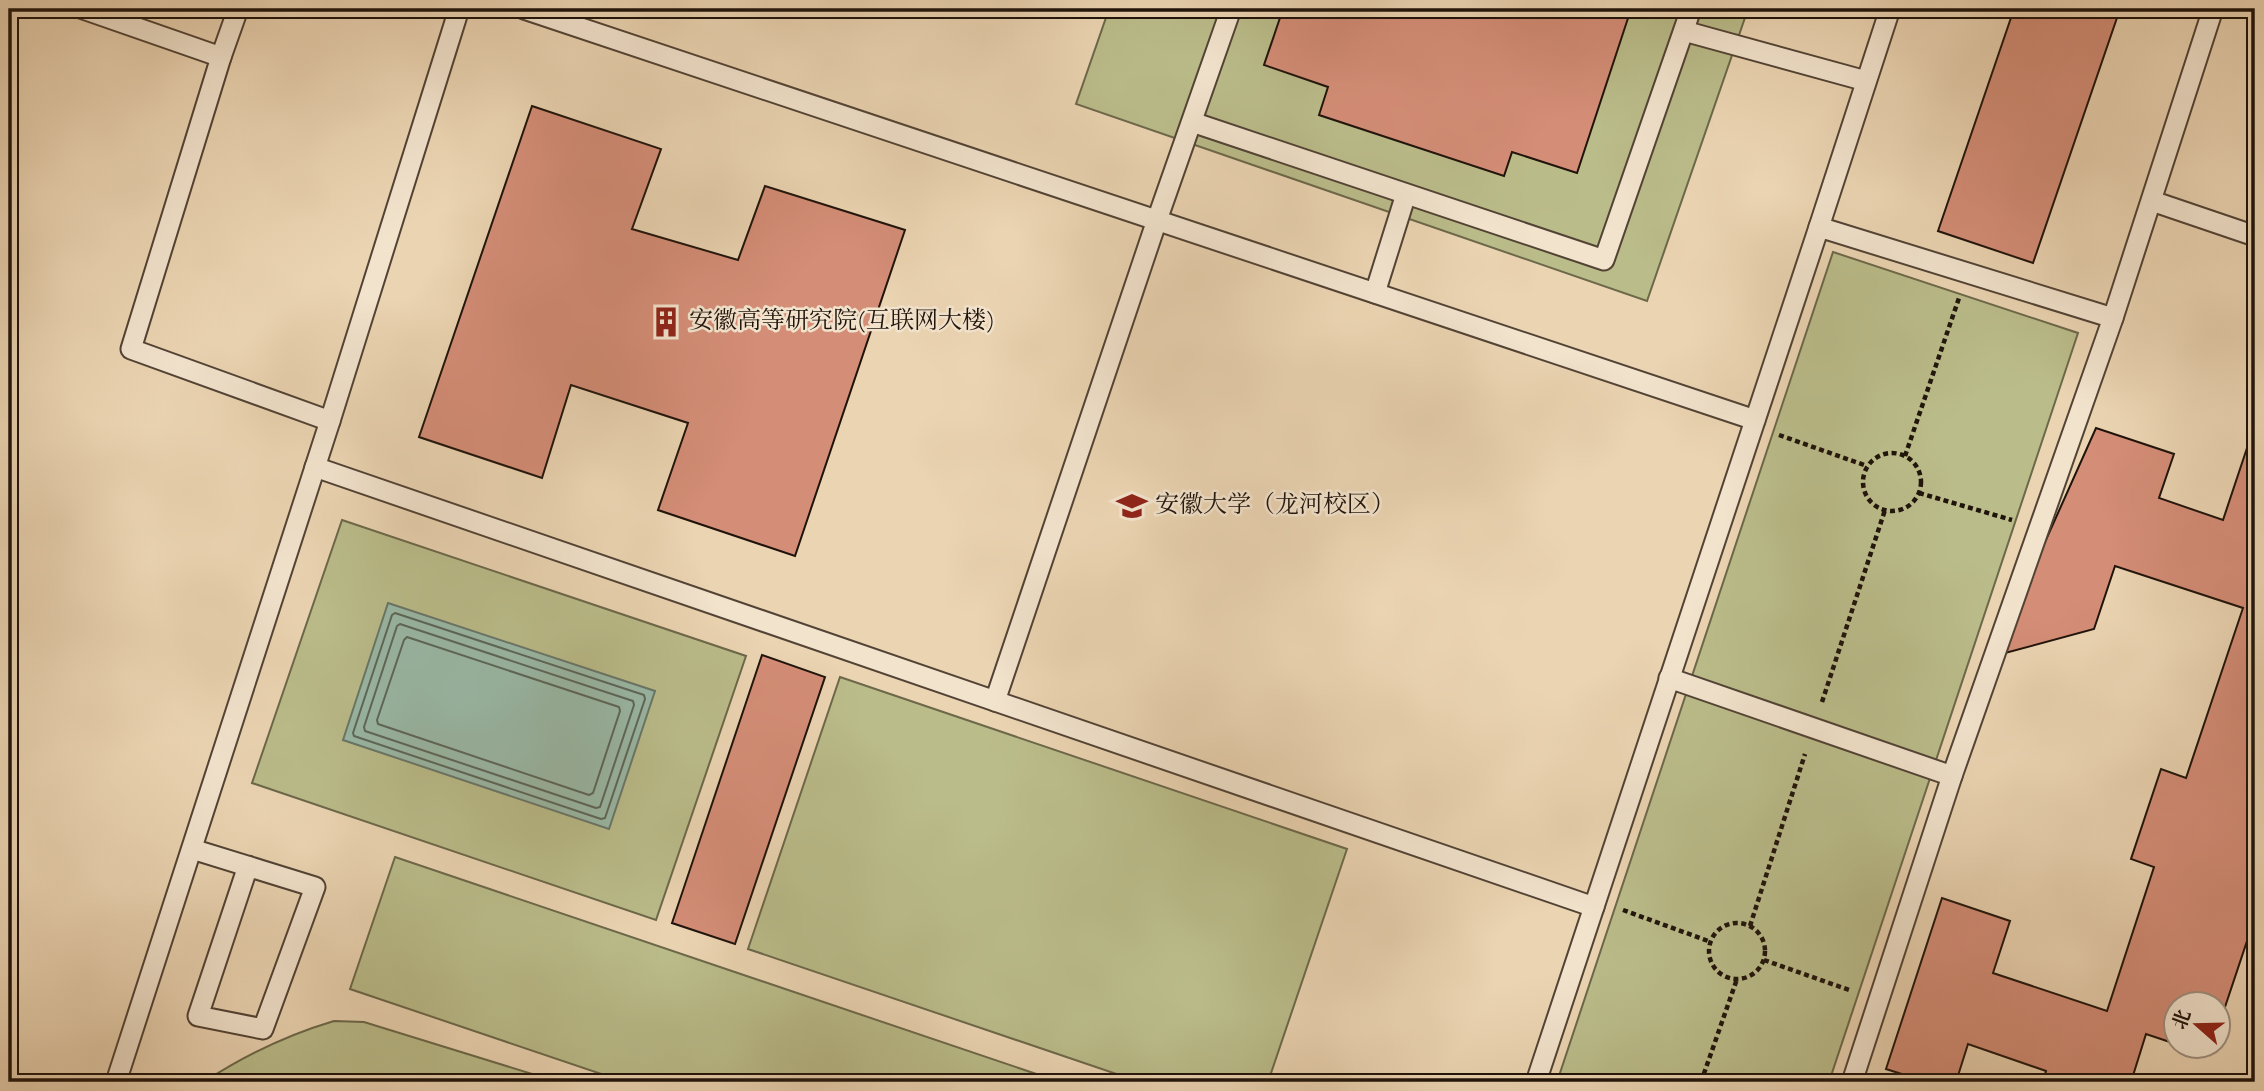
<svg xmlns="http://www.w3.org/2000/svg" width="2264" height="1091" font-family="'Old Standard TT','Noto Serif SC',serif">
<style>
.green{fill:#babc8a;stroke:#6c684a;stroke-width:2}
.water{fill:#99b9a7;stroke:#687769;stroke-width:2}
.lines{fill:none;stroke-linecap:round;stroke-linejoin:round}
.shore{stroke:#5c6659;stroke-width:2}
.building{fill:#d48d77;stroke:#1f130b;stroke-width:2}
.lane-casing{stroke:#524335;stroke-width:23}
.path{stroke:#1f130b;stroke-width:4.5;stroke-dasharray:5 3.5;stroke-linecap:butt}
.lane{stroke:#f2e3cd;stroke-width:19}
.labels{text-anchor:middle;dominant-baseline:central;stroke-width:5;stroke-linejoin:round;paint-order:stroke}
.poi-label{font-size:24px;fill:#1f130b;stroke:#f2e3cd;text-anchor:start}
</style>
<rect width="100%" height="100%" fill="#ebd4b2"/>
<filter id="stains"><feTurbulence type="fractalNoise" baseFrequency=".00286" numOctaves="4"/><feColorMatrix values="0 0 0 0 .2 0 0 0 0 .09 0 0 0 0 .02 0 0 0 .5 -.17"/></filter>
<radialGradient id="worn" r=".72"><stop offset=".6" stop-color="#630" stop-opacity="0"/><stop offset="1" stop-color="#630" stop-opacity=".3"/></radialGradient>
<g class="green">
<path d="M1109,9H1748L1647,301L1076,104Z"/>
<path d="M1833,252L2078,333L1829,1082H1557Z"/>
<path d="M342,520L746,656L656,920L252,783Z"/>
<path d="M840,677L1347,849L1268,1082H1140L748,949Z"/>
<path d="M395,857L1060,1082H625L350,989Z"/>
<path d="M334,1021L364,1022L558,1082H204C245,1055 287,1035 334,1021Z"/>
</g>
<path class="water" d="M388,603L655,691L609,829L343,740Z"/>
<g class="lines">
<g class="shore">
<path d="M395,613L644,695L645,699L605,818L601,819L354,736L353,733L392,615Z"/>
<path d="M400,624L633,701L634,705L600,807L596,808L365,731L364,727L397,626Z"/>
<path d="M407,637L619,707L620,711L593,793L589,795L378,724L377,720L404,640Z"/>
</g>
</g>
<g class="building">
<path d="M1283,9H1631L1577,173L1512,152L1504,176L1319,115L1328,87L1264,65Z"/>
<path d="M2014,9H2120L2033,263L1938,231Z"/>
<path d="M532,106L661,149L632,229L738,260L765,186L905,230L795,556L658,510L688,423L571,385L542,478L419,437Z"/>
<path d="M2255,424V917L2218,1028V1004H2176V1044L2146,1034L2131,1082H2043L2046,1071L1968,1044L1956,1082H1927L1886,1069L1942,898L2010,921L1993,973L2107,1011L2154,867L2131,859L2161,769L2186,778L2243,608L2115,566L2094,629L1994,656L2096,428L2174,454L2159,498L2223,520Z"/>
<path d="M762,655L825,677L735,944L672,923Z"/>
<path d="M2181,1046H2213L2210,1055Z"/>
</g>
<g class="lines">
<g class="lane-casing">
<g id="lane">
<path d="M83,9L221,57L131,349L330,421"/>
<path d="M524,9L1755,420"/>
<path d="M1684,31L1866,81"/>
<path d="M221,57L238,9"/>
<path d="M1192,122L1604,260L1691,9"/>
<path d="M2152,201L2255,236"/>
<path d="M1819,227L1890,9"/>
<path d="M1375,293L1406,194"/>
<path d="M315,467L1594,907"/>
<path d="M1669,678L1952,776"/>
<path d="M995,701L1157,220L1231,9"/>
<path d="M192,849L315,887L263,1029L198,1016L248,866"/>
<path d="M116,1082L330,421L459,9"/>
<path d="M1536,1082L1819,227L2113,318"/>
<path d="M1852,1082L1952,776L2113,318L2213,9"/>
</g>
</g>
<g class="path">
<path d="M1779,435L1867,466"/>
<circle cx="1892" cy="482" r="29"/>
<path d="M1905,456L1959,298"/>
<path d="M1919,493L2012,520"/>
<path d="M1822,702L1885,510"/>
<path d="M1623,910L1711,942"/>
<circle cx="1737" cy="951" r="28"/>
<path d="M1750,926L1805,754"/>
<path d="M1764,960L1852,991"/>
<path d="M1701,1082L1737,979"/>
</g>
<use href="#lane" class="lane"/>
</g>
<defs>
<g id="building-bare" transform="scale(2.415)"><path d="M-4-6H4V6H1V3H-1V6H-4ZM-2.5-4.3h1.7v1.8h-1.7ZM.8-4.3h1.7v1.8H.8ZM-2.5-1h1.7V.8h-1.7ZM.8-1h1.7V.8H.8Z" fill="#8f2418" stroke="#f2e3cd" stroke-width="2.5" paint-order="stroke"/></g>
<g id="university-bare" transform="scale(2.415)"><path d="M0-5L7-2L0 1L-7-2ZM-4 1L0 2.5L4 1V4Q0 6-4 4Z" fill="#8f2418" stroke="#f2e3cd" stroke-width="2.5" paint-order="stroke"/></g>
</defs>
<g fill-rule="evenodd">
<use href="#building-bare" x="666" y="322"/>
<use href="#university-bare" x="1132" y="506"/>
</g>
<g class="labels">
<g class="poi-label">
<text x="689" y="322">安徽高等研究院(互联网大楼)</text>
<text x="1155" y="506">安徽大学（龙河校区）</text>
</g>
</g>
<rect width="2264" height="1091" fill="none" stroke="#ebd4b2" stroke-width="35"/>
<rect x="10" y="10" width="2243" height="1070" fill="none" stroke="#1f130b" stroke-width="3.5"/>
<rect x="18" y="18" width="2229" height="1056" fill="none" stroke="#1f130b" stroke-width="2"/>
<g transform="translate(2197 1025) rotate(290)"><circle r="33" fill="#f2e3cd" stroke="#9e907f" stroke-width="2"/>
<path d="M0-5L12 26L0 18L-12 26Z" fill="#8f2418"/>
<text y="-10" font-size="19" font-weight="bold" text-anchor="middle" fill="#1f130b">北</text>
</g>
<rect width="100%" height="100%" filter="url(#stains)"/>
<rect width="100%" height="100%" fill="url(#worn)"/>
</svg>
